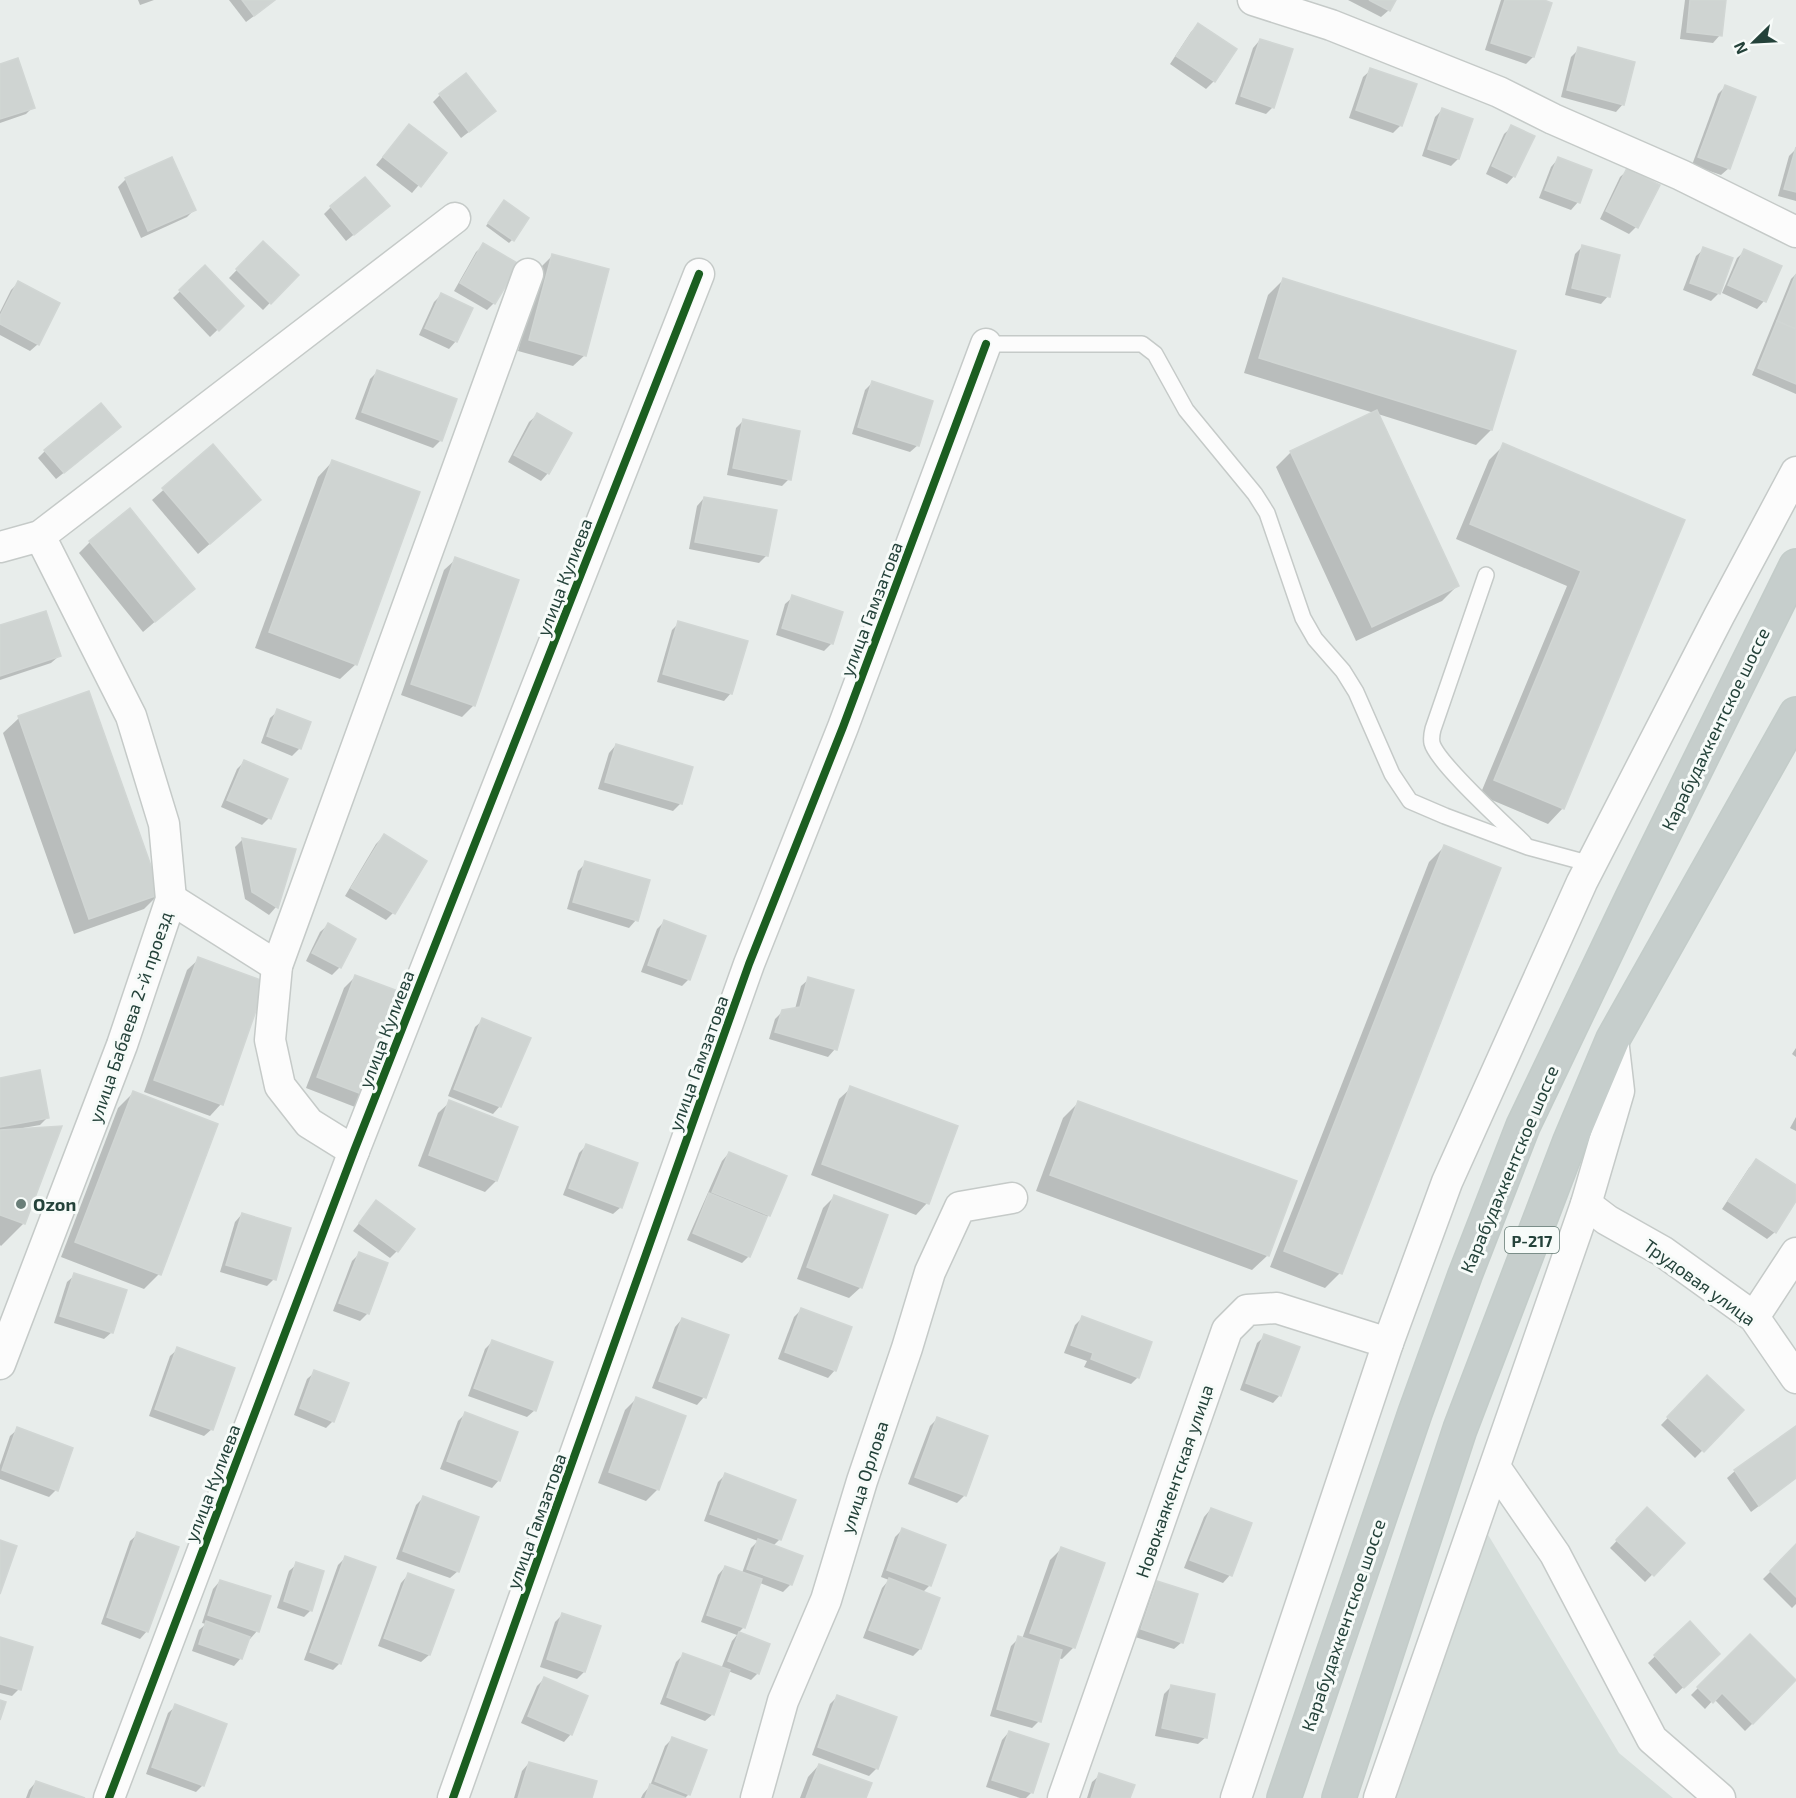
<svg xmlns="http://www.w3.org/2000/svg" width="1796" height="1798" font-family="'Exo 2',sans-serif">
<style>
.built{fill:#d6dedb}
.shadow{fill:#0003}
.building{fill:#cfd4d2;stroke:#d1d6d4;stroke-width:1.5}
.lines{fill:none;stroke-linecap:round;stroke-linejoin:round}
.service-casing{stroke:#c5cac8;stroke-width:18}
.minor-casing{stroke:#c5cac8;stroke-width:33}
.trunk-casing{stroke:#c3ccc9;stroke-width:36}
.service{stroke:#fcfcfc;stroke-width:15}
.minor{stroke:#fcfcfc;stroke-width:30}
.trunk{stroke:#c6cecc;stroke-width:33}
.cycleway-casing{stroke:#f7fbf9;stroke-width:11}
.cycleway{stroke:#1b5e20;stroke-width:8}
.poi-dot{fill:#697e78;stroke:#f7fbf9;stroke-width:2}
.labels{text-anchor:middle;dominant-baseline:central;stroke-width:6;stroke-linejoin:round;paint-order:stroke}
.shield{fill:#f7fbf9;stroke:#637a73;stroke-width:1.5}
.shield-label{font-size:16px;font-weight:bold;fill:#24423a}
.street-label{font-size:18px;fill:#24423a;stroke:#f7fbf9}
.poi-label{font-size:18px;font-weight:bold;fill:#24423a;stroke:#f7fbf9;text-anchor:start}
</style>
<rect width="100%" height="100%" fill="#e8edeb"/>
<path class="built" d="M1472,1508L1619,1753L1673,1798H1374Z"/>
<g class="shadow">
<path d="M138,0H154L140,5Z"/>
<path d="M229,0H275L246,22Z"/>
<path d="M1348,0H1394L1389,10L1381,17Z"/>
<path d="M1501,0H1540L1533,57L1526,64L1485,50Z"/>
<path d="M1685,0H1725L1720,35L1713,43L1680,39Z"/>
<path d="M1199,25L1235,50L1214,81L1206,89L1170,64L1191,32Z"/>
<path d="M1260,40L1273,107L1266,114L1235,104L1253,48Z"/>
<path d="M1579,49L1623,104L1616,112L1561,97L1571,57Z"/>
<path d="M0,65L33,107L26,114L0,123Z"/>
<path d="M1371,70L1415,85L1400,126L1393,133L1349,118L1363,77Z"/>
<path d="M1725,87L1729,168L1721,175L1692,165L1718,94Z"/>
<path d="M440,95L487,118L461,138L433,102Z"/>
<path d="M1442,110L1458,159L1451,166L1422,156L1435,117Z"/>
<path d="M409,126L445,154L412,193L376,165Z"/>
<path d="M1512,127L1514,176L1507,184L1486,174L1504,134Z"/>
<path d="M1796,149V201L1778,196L1789,156Z"/>
<path d="M1558,159L1578,202L1571,210L1539,198L1551,167Z"/>
<path d="M1628,170L1636,227L1629,234L1600,219L1620,177Z"/>
<path d="M126,179L194,210L187,217L141,238L118,187Z"/>
<path d="M501,205L512,240L509,243L486,226Z"/>
<path d="M331,207L380,213L346,241L324,214Z"/>
<path d="M263,243L297,275L263,310L229,278Z"/>
<path d="M484,245L494,303L487,310L454,291L476,252Z"/>
<path d="M1582,247L1608,296L1601,304L1565,295L1575,254Z"/>
<path d="M1704,249L1731,259L1718,294L1711,301L1683,290L1696,256Z"/>
<path d="M1745,251L1764,301L1757,309L1722,293L1737,258Z"/>
<path d="M552,256L585,355L573,366L518,351L541,267Z"/>
<path d="M205,267L242,306L210,337L173,298Z"/>
<path d="M1796,274V394L1752,375L1791,279Z"/>
<path d="M1283,280L1491,430L1476,445L1378,414L1457,586L1442,601L1356,641L1276,467L1291,452L1374,413L1244,373L1268,295Z"/>
<path d="M18,283L38,344L30,351L0,335V312L11,290Z"/>
<path d="M441,295L456,341L449,349L419,335L434,302Z"/>
<path d="M377,372L441,440L433,448L355,419L370,379Z"/>
<path d="M872,383L918,445L910,452L852,434L865,390Z"/>
<path d="M537,415L548,473L541,481L508,462L529,422Z"/>
<path d="M743,421L789,479L782,486L727,475L736,428Z"/>
<path d="M111,435L56,479L38,458L45,451Z"/>
<path d="M1504,445L1683,521L1563,808L1548,824L1480,795L1567,586L1456,539L1489,460Z"/>
<path d="M213,446L248,511L198,554L152,500Z"/>
<path d="M333,461L356,664L340,679L255,648L318,477Z"/>
<path d="M704,498L767,555L759,563L689,549L697,506Z"/>
<path d="M90,542L193,589L143,632L79,553Z"/>
<path d="M456,559L474,705L462,717L401,695L444,570Z"/>
<path d="M793,597L832,643L824,651L776,635L785,604Z"/>
<path d="M679,623L731,693L724,701L657,682L672,630Z"/>
<path d="M0,627L59,656L51,663L0,680Z"/>
<path d="M89,693L159,894L144,909L74,934L3,733L19,718Z"/>
<path d="M278,711L300,748L292,756L261,743L270,718Z"/>
<path d="M616,745L691,768L680,804L673,811L598,789L609,753Z"/>
<path d="M244,762L269,818L262,825L221,807L237,769Z"/>
<path d="M384,836L393,913L386,920L345,896L376,844Z"/>
<path d="M242,840L294,850L276,907L269,915L245,899L235,847Z"/>
<path d="M1444,847L1340,1273L1325,1288L1270,1267L1429,862Z"/>
<path d="M586,863L636,920L629,928L567,909L578,871Z"/>
<path d="M664,922L689,979L682,986L641,972L657,929Z"/>
<path d="M328,925L354,939L339,968L332,975L306,961L320,932Z"/>
<path d="M199,959L221,1104L210,1116L144,1092L187,970Z"/>
<path d="M355,977L366,1095L355,1107L306,1088L344,988Z"/>
<path d="M809,979L835,1049L828,1057L769,1039L775,1019L782,1012L795,1009L801,986Z"/>
<path d="M483,1020L500,1106L493,1114L448,1096L475,1027Z"/>
<path d="M1796,1048V1057L1792,1054Z"/>
<path d="M0,1079L48,1117L40,1125L23,1128L24,1223L1,1246L0,1245Z"/>
<path d="M851,1088L927,1203L916,1215L811,1175L839,1099Z"/>
<path d="M133,1093L159,1274L144,1289L61,1257L118,1108Z"/>
<path d="M450,1102L496,1181L485,1192L418,1166L438,1113Z"/>
<path d="M1078,1103L1268,1255L1252,1270L1036,1191L1063,1118Z"/>
<path d="M1796,1117V1131L1790,1128Z"/>
<path d="M586,1146L621,1207L613,1214L563,1195L579,1153Z"/>
<path d="M729,1153L769,1215L765,1219L749,1256L742,1263L687,1240L722,1161Z"/>
<path d="M1756,1161L1796,1187V1198L1775,1232L1767,1239L1722,1209L1749,1168Z"/>
<path d="M834,1197L861,1287L849,1298L797,1279L823,1208Z"/>
<path d="M376,1202L397,1251L390,1258L353,1231Z"/>
<path d="M242,1214L274,1279L267,1286L220,1272L235,1222Z"/>
<path d="M359,1254L368,1313L360,1321L333,1311L352,1261Z"/>
<path d="M75,1275L112,1332L104,1339L54,1323L67,1282Z"/>
<path d="M801,1310L835,1370L828,1378L778,1359L794,1317Z"/>
<path d="M1082,1318L1138,1377L1131,1384L1084,1367L1087,1361L1064,1353L1075,1325Z"/>
<path d="M682,1319L704,1397L697,1405L652,1388L675,1327Z"/>
<path d="M1265,1336L1280,1395L1273,1403L1240,1390L1257,1343Z"/>
<path d="M493,1341L535,1410L527,1417L468,1396L485,1349Z"/>
<path d="M178,1349L212,1429L204,1436L149,1416L170,1356Z"/>
<path d="M315,1372L333,1421L326,1428L294,1415L307,1379Z"/>
<path d="M1707,1377L1742,1410L1695,1458L1661,1425Z"/>
<path d="M636,1399L684,1417L657,1490L646,1501L598,1483L625,1410Z"/>
<path d="M465,1414L499,1480L492,1488L440,1469L458,1421Z"/>
<path d="M938,1418L965,1495L957,1503L908,1484L930,1426Z"/>
<path d="M1796,1428V1478L1751,1512L1727,1478L1735,1471Z"/>
<path d="M18,1429L56,1490L49,1497L0,1479V1465L10,1436Z"/>
<path d="M725,1475L780,1539L773,1546L791,1584L783,1592L760,1583L743,1628L738,1633L768,1645L758,1673L751,1680L728,1671L713,1714L705,1721L660,1704L676,1662L683,1655L721,1669L732,1641L737,1635L701,1622L718,1575L725,1567L742,1573L751,1548L758,1541L704,1521L718,1482Z"/>
<path d="M423,1498L458,1571L450,1578L396,1559L416,1505Z"/>
<path d="M1211,1509L1230,1575L1223,1583L1184,1568L1204,1517Z"/>
<path d="M1647,1509L1683,1543L1645,1582L1610,1548Z"/>
<path d="M902,1530L930,1585L922,1593L920,1649L913,1656L863,1638L882,1588L889,1580L881,1577L895,1537Z"/>
<path d="M138,1534L147,1631L140,1639L101,1624L130,1541Z"/>
<path d="M1796,1546V1604L1792,1608L1763,1579Z"/>
<path d="M1061,1549L1103,1564L1073,1648L1062,1659L1058,1658L1039,1721L1032,1728L990,1716L1011,1646L1019,1638L1022,1639L1050,1560Z"/>
<path d="M346,1557L340,1663L333,1670L304,1660L338,1565Z"/>
<path d="M297,1564L311,1610L304,1617L277,1608L289,1571Z"/>
<path d="M408,1575L452,1591L429,1655L421,1662L378,1646L401,1583Z"/>
<path d="M220,1581L257,1631L250,1639L248,1638L241,1658L234,1666L192,1651L199,1630L206,1624L202,1623L213,1589Z"/>
<path d="M1157,1582L1182,1642L1174,1649L1135,1637L1150,1590Z"/>
<path d="M562,1615L584,1672L577,1679L540,1667L555,1622Z"/>
<path d="M1690,1623L1718,1654L1676,1694L1648,1663Z"/>
<path d="M1750,1636L1795,1681L1745,1731L1714,1699L1705,1709L1691,1695Z"/>
<path d="M0,1638L19,1689L12,1696L0,1693Z"/>
<path d="M544,1679L571,1734L564,1742L521,1723L537,1686Z"/>
<path d="M1171,1687L1206,1737L1198,1744L1155,1736L1164,1694Z"/>
<path d="M837,1697L895,1718L876,1769L869,1776L812,1755L830,1704Z"/>
<path d="M176,1706L203,1785L196,1792L146,1774L168,1713Z"/>
<path d="M1009,1732L1032,1792L1026,1798H1020L986,1787L1002,1740Z"/>
<path d="M672,1739L689,1794L685,1798H641L643,1794L650,1786L665,1746Z"/>
<path d="M529,1763L590,1798H514L522,1771Z"/>
<path d="M819,1765L865,1798H800L808,1777Z"/>
<path d="M1100,1775L1129,1798H1087L1092,1782Z"/>
<path d="M36,1782L81,1798H26L29,1790Z"/>
</g>
<g class="building">
<path d="M242,0H275L254,16Z"/>
<path d="M1369,0H1396L1390,11Z"/>
<path d="M1505,0H1544L1552,3L1534,57L1491,43Z"/>
<path d="M1690,0H1726L1722,36L1687,32Z"/>
<path d="M1198,23L1237,49L1215,82L1176,56Z"/>
<path d="M1260,39L1293,49L1274,108L1241,96Z"/>
<path d="M1578,47L1635,62L1624,105L1567,90Z"/>
<path d="M18,58L35,108L0,119V64Z"/>
<path d="M1370,68L1417,84L1402,126L1356,110Z"/>
<path d="M466,73L496,111L469,132L439,94Z"/>
<path d="M1725,85L1756,97L1730,169L1698,157Z"/>
<path d="M1442,108L1473,119L1459,159L1428,149Z"/>
<path d="M409,124L447,153L421,187L383,157Z"/>
<path d="M1511,125L1535,136L1515,177L1492,166Z"/>
<path d="M1796,147V192L1784,189Z"/>
<path d="M172,157L196,210L148,231L125,178Z"/>
<path d="M1558,157L1592,170L1580,203L1545,190Z"/>
<path d="M1627,168L1660,185L1638,228L1606,211Z"/>
<path d="M365,177L390,206L354,235L330,206Z"/>
<path d="M504,200L529,218L514,241L488,223Z"/>
<path d="M263,241L299,275L271,304L236,269Z"/>
<path d="M483,243L519,264L495,304L460,283Z"/>
<path d="M1582,245L1620,255L1610,297L1572,288Z"/>
<path d="M1703,247L1733,258L1720,294L1690,283Z"/>
<path d="M1744,249L1782,266L1766,302L1728,285Z"/>
<path d="M552,254L609,269L586,356L529,340Z"/>
<path d="M205,265L244,306L219,331L179,290Z"/>
<path d="M1796,274V329L1777,321Z"/>
<path d="M1283,278L1516,351L1492,430L1259,358Z"/>
<path d="M18,281L60,303L39,345L0,324V316Z"/>
<path d="M441,293L473,308L457,342L425,328Z"/>
<path d="M1777,321L1796,329V384L1758,368Z"/>
<path d="M377,370L457,399L442,441L362,412Z"/>
<path d="M872,381L933,401L919,446L858,427Z"/>
<path d="M101,403L121,427L64,473L44,450Z"/>
<path d="M1377,410L1459,586L1372,627L1290,451Z"/>
<path d="M537,413L572,433L549,474L514,455Z"/>
<path d="M743,419L800,431L791,480L733,468Z"/>
<path d="M1503,443L1685,520L1564,809L1494,780L1581,571L1470,524Z"/>
<path d="M213,444L261,500L210,544L162,488Z"/>
<path d="M332,460L420,492L357,665L269,632Z"/>
<path d="M704,497L777,510L768,556L695,542Z"/>
<path d="M130,508L195,589L155,622L89,541Z"/>
<path d="M455,557L519,580L475,706L411,684Z"/>
<path d="M792,595L843,612L833,644L782,628Z"/>
<path d="M46,611L61,656L0,676V625Z"/>
<path d="M678,621L748,641L732,694L663,674Z"/>
<path d="M89,691L161,894L89,919L18,716Z"/>
<path d="M277,709L311,722L301,749L267,736Z"/>
<path d="M616,744L693,767L682,804L605,782Z"/>
<path d="M244,760L288,779L271,819L227,800Z"/>
<path d="M384,834L427,861L395,914L351,888Z"/>
<path d="M242,838L296,849L278,908L252,892Z"/>
<path d="M1444,845L1501,868L1342,1274L1284,1251Z"/>
<path d="M585,861L650,880L638,921L573,902Z"/>
<path d="M664,920L706,936L690,980L648,965Z"/>
<path d="M328,923L356,939L341,968L312,953Z"/>
<path d="M198,957L266,982L223,1105L154,1080Z"/>
<path d="M355,975L406,994L367,1096L317,1077Z"/>
<path d="M808,977L854,990L837,1050L775,1032L782,1010L800,1007Z"/>
<path d="M482,1018L531,1038L501,1107L454,1089Z"/>
<path d="M40,1070L49,1118L0,1127V1078Z"/>
<path d="M850,1086L958,1126L929,1204L822,1164Z"/>
<path d="M133,1091L218,1124L161,1275L75,1242Z"/>
<path d="M449,1100L518,1127L497,1181L429,1155Z"/>
<path d="M1078,1101L1297,1181L1269,1256L1050,1175Z"/>
<path d="M62,1126L25,1224L0,1215V1130Z"/>
<path d="M586,1144L638,1163L622,1208L569,1188Z"/>
<path d="M729,1152L787,1176L770,1216L712,1192Z"/>
<path d="M1756,1159L1796,1185V1201L1776,1233L1728,1201Z"/>
<path d="M709,1193L767,1217L750,1257L693,1233Z"/>
<path d="M834,1195L888,1215L862,1288L807,1267Z"/>
<path d="M376,1200L415,1229L398,1252L359,1223Z"/>
<path d="M242,1213L291,1228L276,1280L226,1265Z"/>
<path d="M359,1252L388,1263L369,1314L339,1303Z"/>
<path d="M74,1273L127,1290L113,1333L60,1316Z"/>
<path d="M801,1308L852,1327L836,1371L785,1352Z"/>
<path d="M1082,1316L1152,1342L1139,1378L1091,1359L1093,1353L1071,1345Z"/>
<path d="M682,1318L729,1335L706,1398L659,1381Z"/>
<path d="M1264,1334L1300,1347L1281,1396L1246,1383Z"/>
<path d="M492,1340L553,1362L536,1411L474,1388Z"/>
<path d="M177,1347L235,1368L213,1430L155,1409Z"/>
<path d="M314,1370L349,1383L334,1422L300,1408Z"/>
<path d="M1707,1375L1744,1410L1704,1452L1667,1417Z"/>
<path d="M636,1397L686,1416L659,1490L609,1472Z"/>
<path d="M465,1412L518,1432L500,1481L447,1461Z"/>
<path d="M937,1417L988,1436L966,1496L915,1477Z"/>
<path d="M1796,1426V1478L1759,1506L1734,1470Z"/>
<path d="M17,1427L73,1448L58,1491L2,1470Z"/>
<path d="M725,1473L796,1500L781,1540L710,1514Z"/>
<path d="M423,1496L479,1517L459,1572L403,1551Z"/>
<path d="M1647,1507L1685,1543L1654,1576L1616,1540Z"/>
<path d="M1211,1508L1252,1523L1232,1576L1190,1560Z"/>
<path d="M902,1528L946,1545L931,1586L887,1570Z"/>
<path d="M137,1532L179,1547L148,1632L107,1617Z"/>
<path d="M758,1539L803,1556L792,1585L747,1569Z"/>
<path d="M0,1540L17,1546L0,1594Z"/>
<path d="M1796,1544V1597L1770,1571Z"/>
<path d="M1061,1547L1105,1563L1075,1648L1030,1633Z"/>
<path d="M345,1556L376,1567L341,1664L310,1652Z"/>
<path d="M296,1562L324,1571L312,1611L284,1601Z"/>
<path d="M725,1566L762,1579L745,1628L707,1615Z"/>
<path d="M408,1573L454,1590L430,1655L384,1638Z"/>
<path d="M889,1578L940,1598L921,1649L869,1630Z"/>
<path d="M220,1580L271,1596L259,1632L208,1615Z"/>
<path d="M1157,1581L1198,1594L1183,1643L1141,1629Z"/>
<path d="M562,1613L601,1626L585,1672L547,1659Z"/>
<path d="M206,1621L250,1637L242,1659L199,1644Z"/>
<path d="M1690,1621L1720,1654L1684,1688L1654,1655Z"/>
<path d="M739,1632L770,1644L759,1674L728,1661Z"/>
<path d="M1750,1634L1796,1680L1753,1724L1722,1693L1713,1703L1697,1687Z"/>
<path d="M1018,1636L1062,1650L1041,1722L997,1709Z"/>
<path d="M0,1637L33,1647L21,1690L0,1684Z"/>
<path d="M683,1653L730,1670L714,1715L667,1697Z"/>
<path d="M544,1677L588,1696L572,1735L528,1716Z"/>
<path d="M1171,1685L1215,1694L1207,1738L1162,1728Z"/>
<path d="M837,1695L897,1717L878,1769L818,1747Z"/>
<path d="M0,1700L6,1702L0,1720Z"/>
<path d="M175,1704L227,1724L204,1786L152,1767Z"/>
<path d="M1009,1731L1049,1744L1033,1793L992,1780Z"/>
<path d="M672,1737L707,1750L690,1795L655,1781Z"/>
<path d="M529,1762L597,1781L592,1798H518Z"/>
<path d="M819,1764L872,1783L866,1798H806Z"/>
<path d="M1099,1773L1135,1785L1130,1798H1091Z"/>
<path d="M36,1781L85,1798H30Z"/>
<path d="M650,1784L686,1798H645Z"/>
</g>
<g class="lines">
<g class="service-casing">
<g id="service">
<path d="M986,344H1142L1155,354L1186,410L1255,494L1267,513L1303,618L1315,639L1343,671L1356,692L1392,774L1410,801L1445,816L1528,847L1591,864"/>
<path d="M1486,575L1433,729C1432,733 1431,738 1432,743C1437,763 1506,825 1524,843"/>
</g>
</g>
<g class="minor-casing">
<g id="minor">
<path d="M1253,0L1331,25L1499,92L1553,119L1681,175L1796,232"/>
<path d="M0,547L40,536L455,218"/>
<path d="M171,899L277,966"/>
<path d="M354,1151L309,1123L280,1086L270,1040L277,966L528,274"/>
<path d="M1586,1204L1607,1220L1662,1251L1754,1317L1796,1378"/>
<path d="M1754,1317L1796,1253"/>
<path d="M0,1364L122,1045L171,899L164,824L131,716L40,536"/>
<path d="M1495,1467L1555,1554L1652,1739L1720,1798"/>
<path d="M109,1798L354,1151L699,274"/>
<path d="M453,1798L749,964L843,727L986,344"/>
<path d="M756,1798L783,1701L826,1600L862,1481L907,1348L930,1272L960,1207L1012,1198"/>
<path d="M1063,1798L1227,1330L1247,1310L1277,1308L1388,1343"/>
<path d="M1236,1798L1388,1343L1447,1182L1582,882L1719,616L1796,472"/>
<path d="M1379,1798L1586,1204L1619,1091L1613,1039"/>
</g>
</g>
<g class="trunk-casing">
<g id="trunk">
<path d="M1284,1798L1415,1413L1465,1275L1523,1126L1632,898L1796,566"/>
<path d="M1339,1798L1460,1429L1570,1141L1613,1039L1796,714"/>
</g>
</g>
<use href="#service" class="service"/>
<use href="#minor" class="minor"/>
<use href="#trunk" class="trunk"/>
<g class="cycleway-casing">
<g id="cycleway">
<path d="M109,1798L354,1151L699,274"/>
<path d="M453,1798L749,964L843,727L986,344"/>
</g>
</g>
<use href="#cycleway" class="cycleway"/>
</g>
<circle class="poi-dot" cx="21" cy="1204" r="6"/>
<g class="labels">
<rect class="shield" x="1505" y="1227" width="54" height="26" rx="4.5"/>
<g class="shield-label">
<text x="1532" y="1240">Р-217</text>
</g>
<g class="street-label">
<text transform="translate(564 577) rotate(-69)">улица Кулиева</text>
<text transform="translate(871 609) rotate(-69)">улица Гамзатова</text>
<text transform="translate(1715 729) rotate(-64)">Карабудахкентское шоссе</text>
<text transform="translate(130 1017) rotate(-71)">улица Бабаева 2-й проезд</text>
<text transform="translate(386 1029) rotate(-69)">улица Кулиева</text>
<text transform="translate(698 1063) rotate(-70)">улица Гамзатова</text>
<text transform="translate(1509 1169) rotate(-67)">Карабудахкентское шоссе</text>
<text transform="translate(1700 1282) rotate(36)">Трудовая улица</text>
<text transform="translate(864 1477) rotate(-72)">улица Орлова</text>
<text transform="translate(1174 1481) rotate(-71)">Новокаякентская улица</text>
<text transform="translate(212 1483) rotate(-69)">улица Кулиева</text>
<text transform="translate(536 1521) rotate(-70)">улица Гамзатова</text>
<text transform="translate(1343 1625) rotate(-71)">Карабудахкентское шоссе</text>
</g>
<g class="poi-label">
<text x="33" y="1204">Ozon</text>
</g>
</g>
<g transform="translate(1754 42) rotate(246)" stroke="#f7fbf9" stroke-width="4.5" paint-order="stroke">
<path d="M0-4.5L10 22L0 15L-10 22Z" fill="#24423a"/>
<text y="-9" font-size="16" font-weight="bold" text-anchor="middle" fill="#24423a">N</text>
</g>
</svg>
